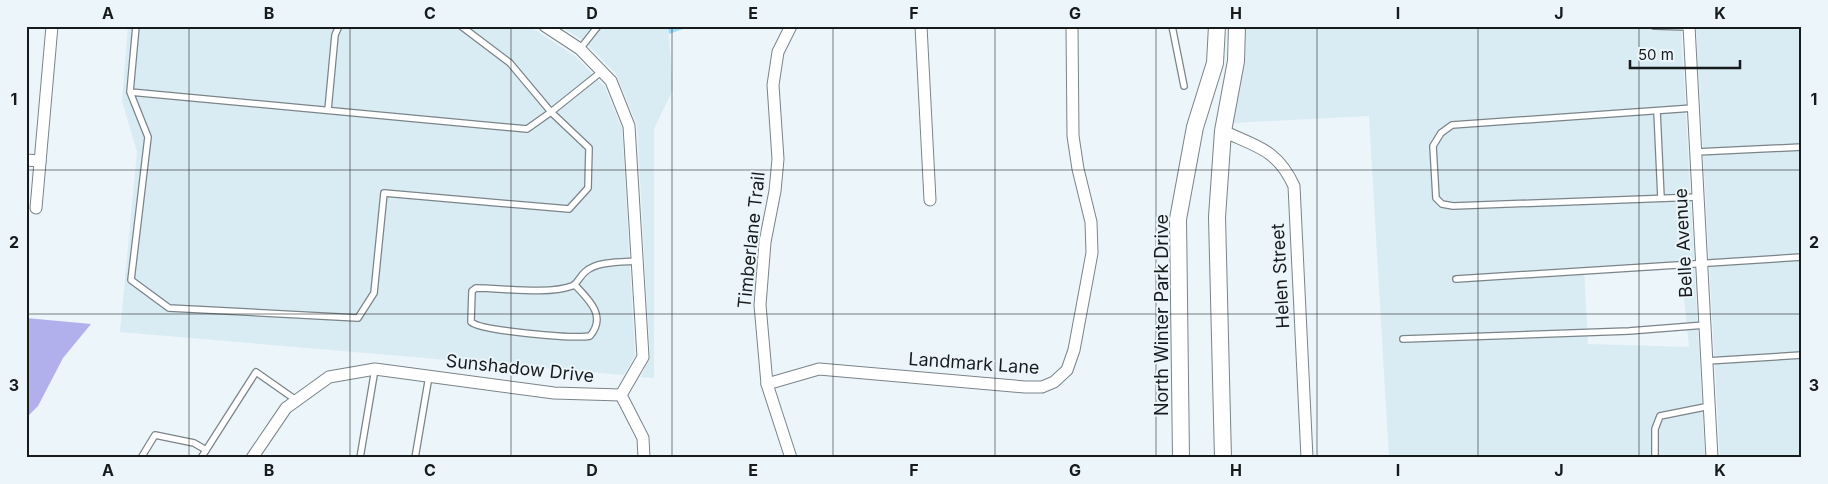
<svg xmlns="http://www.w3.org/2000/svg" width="1828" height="484" font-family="Inter,sans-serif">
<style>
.built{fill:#d9ebf3;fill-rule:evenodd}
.green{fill:#9ddcf8}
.water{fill:#b2afed}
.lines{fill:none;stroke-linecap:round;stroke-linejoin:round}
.lane-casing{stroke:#7b8488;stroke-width:8}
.street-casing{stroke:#7b8488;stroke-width:13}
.secondary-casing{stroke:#7b8488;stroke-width:18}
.lane{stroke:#fff;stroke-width:5.5}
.street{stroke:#fff;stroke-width:11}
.secondary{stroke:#fff;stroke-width:16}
.grid{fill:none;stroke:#171b1c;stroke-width:1;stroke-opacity:0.55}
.labels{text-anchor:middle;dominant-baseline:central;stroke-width:4;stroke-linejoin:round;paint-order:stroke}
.street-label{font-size:18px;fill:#171b1c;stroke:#ebf5fa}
.neatline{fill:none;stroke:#171b1c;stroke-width:2}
.grid-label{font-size:16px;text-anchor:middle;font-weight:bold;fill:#171b1c}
</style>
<rect width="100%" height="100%" fill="#ebf5fa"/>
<g class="built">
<path d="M128,26H529L575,56L605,87L622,129L635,355L624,375L120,332L137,152L122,101Z"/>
<path d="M560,26H668L673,89L654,129V378L641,377L650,356L637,125L616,74L584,41Z"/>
<path d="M1245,26H1681L1705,458H1389L1369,116L1232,123ZM1681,268L1689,347L1588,344L1584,269Z"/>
<path d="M1696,26H1802V458H1720Z"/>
</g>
<path class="green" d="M668,26H691L669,34Z"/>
<path class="water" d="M26,318L91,324L63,358L38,406L26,418Z"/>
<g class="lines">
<g class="lane-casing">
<g id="lane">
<path d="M461,26L510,63L551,112L601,72"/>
<path d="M1172,26L1184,86"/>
<path d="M1654,26L1689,27"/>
<path d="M580,49L598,26"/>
<path d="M130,92L527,129L551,112L589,148L588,188L569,209L384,193L374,293L358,318L169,308L131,280L148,137L130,92L136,26"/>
<path d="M1693,108L1452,125L1441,133L1433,146L1436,198L1442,204L1453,206L1698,197"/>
<path d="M328,110L335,35L339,26"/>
<path d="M1657,111L1661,198"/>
<path d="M1696,152L1802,147"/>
<path d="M1456,279L1802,257"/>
<path d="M575,285C589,300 607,316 590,336C575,339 481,331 471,322L472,291L476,288C503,288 547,295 572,286C578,283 580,276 585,272C596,261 622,262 637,261"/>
<path d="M1403,339L1629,331L1705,325"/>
<path d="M1707,361L1802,355"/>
<path d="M141,458L155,435L194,443L206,450"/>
<path d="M201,458L256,372L296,400"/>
<path d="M360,458L375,369"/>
<path d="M415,458L429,376"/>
<path d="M1655,458V429L1660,416L1710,406"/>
</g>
</g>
<g class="street-casing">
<g id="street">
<path d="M545,26L580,49L611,81L629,126L643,357L621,395"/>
<path d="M791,26L778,52L773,85L778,159L775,191L765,242L760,305L767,384L791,458"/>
<path d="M921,26L930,200"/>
<path d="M1689,26L1712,458"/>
<path d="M1223,131C1257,147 1277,149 1294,186L1307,458"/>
<path d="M26,160L40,161"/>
<path d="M36,208L52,26"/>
<path d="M767,384L819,369L1025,387H1042L1054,382L1067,370L1074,350L1092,253L1091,222L1078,169L1073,136L1072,26"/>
<path d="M621,395L643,438L644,458"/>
<path d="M252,458L286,408L329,377L375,369L554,393L621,395"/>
</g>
</g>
<g class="secondary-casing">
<g id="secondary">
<path d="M1181,458L1178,219L1195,127L1215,63L1217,26"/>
<path d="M1223,458L1217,217L1223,131L1236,61L1237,26"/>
</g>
</g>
<use href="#lane" class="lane"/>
<use href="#street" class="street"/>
<use href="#secondary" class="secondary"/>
</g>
<path class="grid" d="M189,26V458M350,26V458M511,26V458M672,26V458M833,26V458M995,26V458M1156,26V458M1317,26V458M1478,26V458M1639,26V458M26,170H1802M26,314H1802"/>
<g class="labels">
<g class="street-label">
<text transform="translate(751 240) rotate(-84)">Timberlane Trail</text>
<text transform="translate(1683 243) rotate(-93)">Belle Avenue</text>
<text transform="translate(1280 276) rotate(-93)">Helen Street</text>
<text transform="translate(1161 315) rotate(-90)">North Winter Park Drive</text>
<text transform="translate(974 363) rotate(4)">Landmark Lane</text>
<text transform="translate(520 368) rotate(6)">Sunshadow Drive</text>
</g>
</g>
<rect width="1828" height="484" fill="none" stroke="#ebf5fa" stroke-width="55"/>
<path d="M1630 60v8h110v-8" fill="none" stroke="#171b1c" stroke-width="2.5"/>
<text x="1638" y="60" font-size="15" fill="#171b1c" stroke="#ebf5fa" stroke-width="4" paint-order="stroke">50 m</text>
<rect x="28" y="28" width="1772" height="428" class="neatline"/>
<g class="grid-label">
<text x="108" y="19">A</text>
<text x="269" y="19">B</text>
<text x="430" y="19">C</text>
<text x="592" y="19">D</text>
<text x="753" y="19">E</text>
<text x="914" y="19">F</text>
<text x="1075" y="19">G</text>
<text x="1236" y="19">H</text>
<text x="1398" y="19">I</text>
<text x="1559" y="19">J</text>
<text x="1720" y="19">K</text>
<text x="14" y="105">1</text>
<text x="1814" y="105">1</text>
<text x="14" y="248">2</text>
<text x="1814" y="248">2</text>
<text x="14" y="391">3</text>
<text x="1814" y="391">3</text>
<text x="108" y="476">A</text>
<text x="269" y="476">B</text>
<text x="430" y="476">C</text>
<text x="592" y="476">D</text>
<text x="753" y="476">E</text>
<text x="914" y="476">F</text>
<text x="1075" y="476">G</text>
<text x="1236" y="476">H</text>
<text x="1398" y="476">I</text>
<text x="1559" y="476">J</text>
<text x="1720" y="476">K</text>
</g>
</svg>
